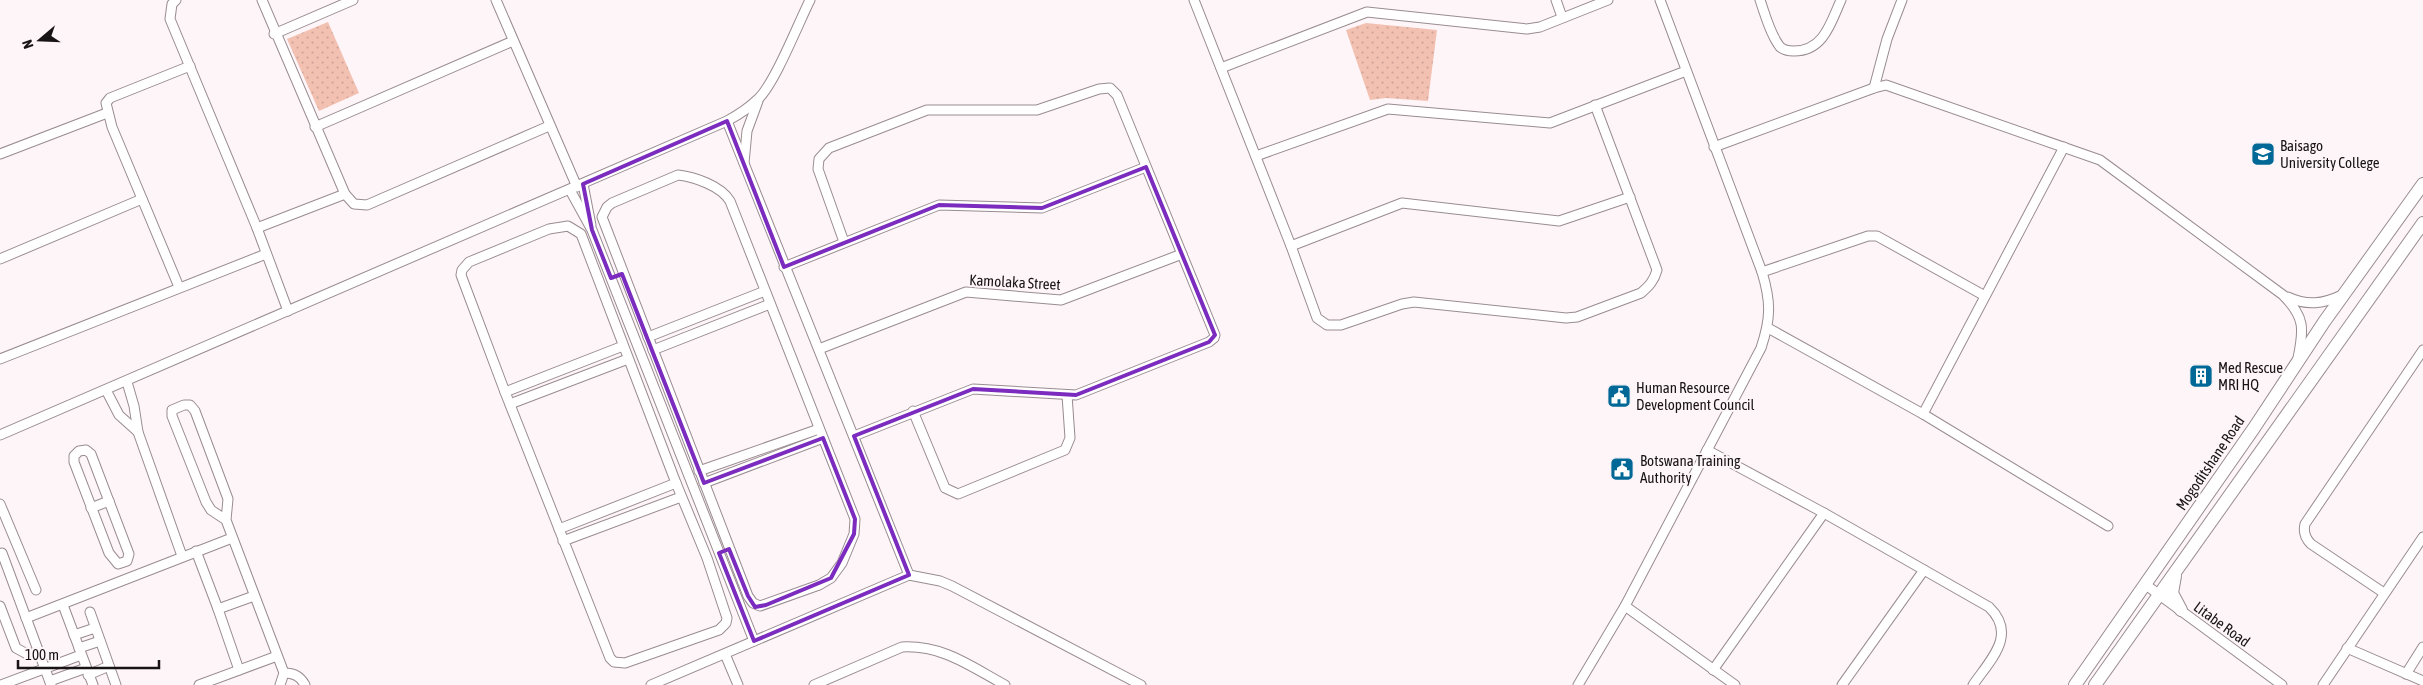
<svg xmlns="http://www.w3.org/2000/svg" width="2423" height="685" font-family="'Asap Condensed',sans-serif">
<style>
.grass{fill:url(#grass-dots)}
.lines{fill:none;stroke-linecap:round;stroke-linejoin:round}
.minor-casing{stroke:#998c91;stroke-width:11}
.secondary-casing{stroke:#998c91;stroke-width:14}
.minor{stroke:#fff;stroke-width:9}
.secondary{stroke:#fff;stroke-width:12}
.marked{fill:none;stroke:#7b2cbf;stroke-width:4;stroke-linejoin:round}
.labels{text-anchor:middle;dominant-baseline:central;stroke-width:4;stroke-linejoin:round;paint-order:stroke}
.poi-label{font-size:15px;fill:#181415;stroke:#fef5f9;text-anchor:start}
.street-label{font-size:15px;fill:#181415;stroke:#fef5f9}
</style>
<defs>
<pattern id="grass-dots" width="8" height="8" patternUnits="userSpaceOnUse" patternTransform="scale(1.25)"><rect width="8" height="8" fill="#f3c1b2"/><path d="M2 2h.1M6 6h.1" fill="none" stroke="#d0a598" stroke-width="1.8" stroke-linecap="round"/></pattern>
</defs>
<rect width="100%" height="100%" fill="#fef5f9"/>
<g class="grass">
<path d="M328,22L359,93L319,111L287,39Z"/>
<path d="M1366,23L1437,30L1428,101L1386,98L1370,100L1346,30Z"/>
</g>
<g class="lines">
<g class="minor-casing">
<g id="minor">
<path d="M176,0L172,4L170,19L257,228L288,311"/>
<path d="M262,0L345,194L354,204L367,205L549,126"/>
<path d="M496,0L577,187"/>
<path d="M1194,0L1291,246L1317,318L1327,325H1341L1402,304L1414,302L1566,318L1577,317L1641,293C1649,286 1654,281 1657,270L1595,105"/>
<path d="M1556,0L1562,17"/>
<path d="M1760,0C1765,14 1769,31 1778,44C1781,50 1787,51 1794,51C1824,51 1831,22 1841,0"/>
<path d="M274,34L353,0"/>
<path d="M1221,68L1367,12L1527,29L1540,27L1608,0"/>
<path d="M1874,88L1887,39L1902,0"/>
<path d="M727,121L909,575"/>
<path d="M315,127L513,41"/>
<path d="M1714,147L1874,88L1886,85L2100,160L2283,295C2305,317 2304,329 2298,358"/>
<path d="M0,154L107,113"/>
<path d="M1256,156L1388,109L1550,123L1686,71"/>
<path d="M744,163L747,131L758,101"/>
<path d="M678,175C695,177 721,186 730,201L855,519L854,534L842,563L831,578L819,585L760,606L753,603L748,596L602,217L607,207L612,203Z"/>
<path d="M583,184L591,225"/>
<path d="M570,190L592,230L754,641"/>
<path d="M568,226L581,234L676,483L707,558L727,618L726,623L719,630L625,663L614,662L610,658L505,392L461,275L462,270L469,262L549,229Z"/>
<path d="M257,228L345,194"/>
<path d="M844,242L818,169L819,159L829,148L927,110H1037L1099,89L1110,88L1117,95L1215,335L1214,338L1209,342L1076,395L973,389L854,436"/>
<path d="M1291,246L1402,203L1559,221L1630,197"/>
<path d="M0,259L142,199"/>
<path d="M784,267L939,205L1042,208L1146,167"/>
<path d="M1762,272L1868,236H1877L1985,296"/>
<path d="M179,287L112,127L106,103L110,98L190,66"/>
<path d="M2288,297C2307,306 2323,304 2342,295"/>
<path d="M1768,328L1923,414L2108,526"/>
<path d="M648,337L765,291"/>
<path d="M819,349L966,292L1061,300L1182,254"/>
<path d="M653,350L770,304"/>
<path d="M0,359L266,254"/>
<path d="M127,382L134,406L138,432L182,556"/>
<path d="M106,390L119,415L138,432"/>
<path d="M505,392L623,346"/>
<path d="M510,404L628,359"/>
<path d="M913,411L945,488L958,494L1065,450L1070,438L1067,395"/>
<path d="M1923,414L2064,147"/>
<path d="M0,435L727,121C738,115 749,108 758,99C775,83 798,24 810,0"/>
<path d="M86,450L91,454L129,554L127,561L118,564L109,553L74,462V456L79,451Z"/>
<path d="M1707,450L1824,513L1989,607C2018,635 1990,660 1973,685"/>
<path d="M699,471L819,429"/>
<path d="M704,483L823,438"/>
<path d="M0,504L36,590"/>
<path d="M91,508L109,501"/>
<path d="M226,520L211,510L206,502L172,416V410L184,405H190L195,411L228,499L226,520L284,673L280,685"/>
<path d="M559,529L676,483"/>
<path d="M563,541L681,497"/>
<path d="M196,551L218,609"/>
<path d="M2,553L51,685"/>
<path d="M2146,585L2282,685"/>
<path d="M2384,593L2311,544C2305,538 2303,532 2305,524L2423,350"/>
<path d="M63,605L93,685"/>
<path d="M0,606L16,648L27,654L39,652"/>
<path d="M1625,606L1735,685"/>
<path d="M90,612L116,685"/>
<path d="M26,618L232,538"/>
<path d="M74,635L95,628"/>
<path d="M79,648L100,641"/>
<path d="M2347,648L2423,681"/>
<path d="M725,654L738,685"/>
<path d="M239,670L218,609L254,596"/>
<path d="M1713,670L1824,513"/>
<path d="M284,673C294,673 300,676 305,685"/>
<path d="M2406,674L2423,647"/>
<path d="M88,675L109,666"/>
<path d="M50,681L86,668"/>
<path d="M1,685L81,655"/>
<path d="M199,685L277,656"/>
<path d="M651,685L909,575L940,581L952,586L1141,685"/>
<path d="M814,685L902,647C943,645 970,666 1005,685"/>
<path d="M1578,685L1625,606L1761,348C1771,318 1771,302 1762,272L1660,0"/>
<path d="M1842,685L1924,570"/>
<path d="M2323,685L2423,537"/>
</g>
</g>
<g class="secondary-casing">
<g id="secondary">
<path d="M2175,576L2172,593L2181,610"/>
<path d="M2075,685L2254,428L2324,322L2423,184"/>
<path d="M2095,685L2423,223"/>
</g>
</g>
<use href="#minor" class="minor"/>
<use href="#secondary" class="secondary"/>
</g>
<path class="marked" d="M727,121L784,267L939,205L1042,208L1146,167L1215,335L1209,342L1076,395L973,389L854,436L909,575L754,641L719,553L729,549L748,596L755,607L766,605L831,578L854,534L855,519L823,438L704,483L622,274L611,278L592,230L583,184Z"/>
<defs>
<g id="university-square" transform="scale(1.25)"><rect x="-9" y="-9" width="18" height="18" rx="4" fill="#006896" stroke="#fef5f9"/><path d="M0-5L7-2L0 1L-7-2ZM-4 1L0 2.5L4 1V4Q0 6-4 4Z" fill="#fff"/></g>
<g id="building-square" transform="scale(1.25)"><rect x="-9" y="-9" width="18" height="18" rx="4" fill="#006896" stroke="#fef5f9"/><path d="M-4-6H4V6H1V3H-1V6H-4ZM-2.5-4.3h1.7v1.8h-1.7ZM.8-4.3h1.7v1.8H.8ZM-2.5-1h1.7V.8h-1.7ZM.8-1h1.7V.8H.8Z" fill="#fff"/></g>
<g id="civic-square" transform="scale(1.25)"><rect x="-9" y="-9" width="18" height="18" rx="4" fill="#006896" stroke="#fef5f9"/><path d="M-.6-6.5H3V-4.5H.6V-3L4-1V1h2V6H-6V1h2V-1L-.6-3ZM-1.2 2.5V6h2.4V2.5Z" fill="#fff"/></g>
</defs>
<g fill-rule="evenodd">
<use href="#university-square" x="2263" y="154"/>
<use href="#building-square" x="2201" y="376"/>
<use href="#civic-square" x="1619" y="396"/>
<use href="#civic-square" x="1622" y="469"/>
</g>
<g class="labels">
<g class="poi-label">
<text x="2280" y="145">Baisago<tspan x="2280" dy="17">University College</tspan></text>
<text x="2218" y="367">Med Rescue<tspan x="2218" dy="17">MRI HQ</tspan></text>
<text x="1636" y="387">Human Resource<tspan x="1636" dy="17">Development Council</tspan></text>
<text x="1640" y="460">Botswana Training<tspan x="1640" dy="17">Authority</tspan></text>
</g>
<g class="street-label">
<text transform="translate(1015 282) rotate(3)">Kamolaka Street</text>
<text transform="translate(2210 463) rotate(-56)">Mogoditshane Road</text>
<text transform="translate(2222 624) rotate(36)">Litabe Road</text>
</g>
</g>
<g transform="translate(40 40) rotate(251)" stroke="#fef5f9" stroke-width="4" paint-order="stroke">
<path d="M0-4L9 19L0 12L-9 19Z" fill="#181415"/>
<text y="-8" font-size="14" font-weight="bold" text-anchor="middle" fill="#181415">N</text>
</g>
<path d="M18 660v8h141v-8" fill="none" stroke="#181415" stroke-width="2.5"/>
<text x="25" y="660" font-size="15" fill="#181415" stroke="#fef5f9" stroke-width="4" paint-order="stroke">100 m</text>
</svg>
